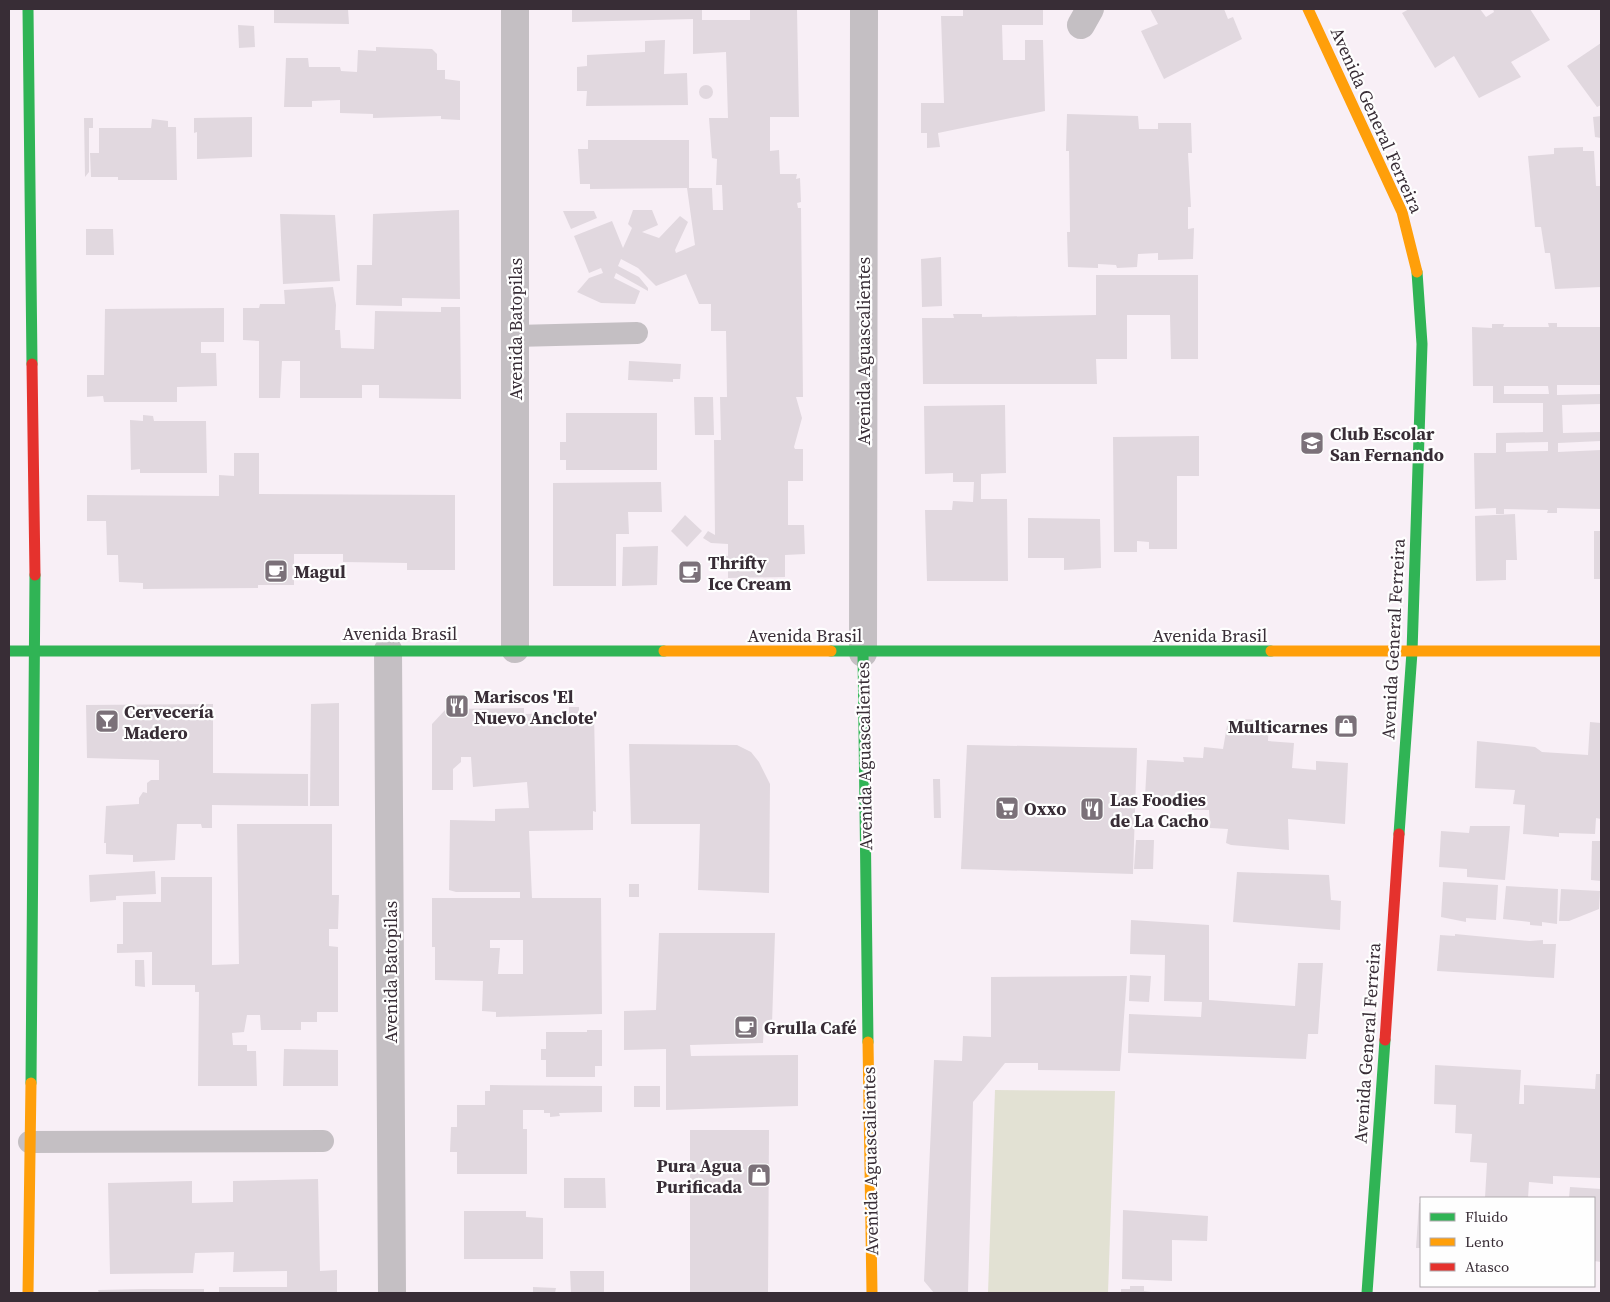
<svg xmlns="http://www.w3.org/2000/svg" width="1610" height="1302" font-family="'Source Serif 4',serif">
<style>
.green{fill:#e2e1d3}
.building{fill:#e1d8df;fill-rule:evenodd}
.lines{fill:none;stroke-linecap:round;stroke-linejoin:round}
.lane{stroke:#c4bfc3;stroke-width:22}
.street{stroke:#c4bfc3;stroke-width:28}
.fast{stroke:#30b455;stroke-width:11}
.slow{stroke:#ff9f0a;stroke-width:11}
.jam{stroke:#e5322d;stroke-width:11}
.labels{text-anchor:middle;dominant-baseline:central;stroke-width:4.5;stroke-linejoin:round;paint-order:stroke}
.street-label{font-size:18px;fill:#382d36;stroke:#fefefe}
.poi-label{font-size:18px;font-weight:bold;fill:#382d36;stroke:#fefefe;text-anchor:start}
</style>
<rect width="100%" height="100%" fill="#f8eff6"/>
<path class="green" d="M995,1090L1115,1091L1108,1293H988Z"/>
<g class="building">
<path d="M348,9L349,24L274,23V10Z"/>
<path d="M572,9H702V20H750V9H797L799,117H770V151L779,150L780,174H797L796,179L800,178L801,202L797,203L798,208H801L803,397H796L802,418L794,447L795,449H803V481H788V525H804L805,554L785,555V577L728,578V570H715L713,555L728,556V544L711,543L703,538L708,531L715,535L714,440H721L720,397H727L726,331H711V304H699L686,274L656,286L638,268L621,259L618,266L639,277L648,288V291L616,273L614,278L640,291L635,304L601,303L577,292L589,278L603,273L601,268L589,273L574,236L612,221L623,248L632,228L628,224L633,210H652L658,225L642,232L659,238L680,216L688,222L675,250L676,253L695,245L687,188L590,189V184H580L578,149H588V140H689V188H712L713,210H723L722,185H716L717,159L712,158L709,118H728L726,52L693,54V19L572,22Z"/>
<path d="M963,9H1043V25H1002L1003,60H1025V40H1043L1045,111L938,133L940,147L927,148V133H921V103H944L941,16H963Z"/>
<path d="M1150,9H1224L1228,19L1233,17L1242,39L1164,79L1141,31L1158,24Z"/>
<path d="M1409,9H1480L1486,17L1494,12L1493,9H1530L1550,40L1511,62L1521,77L1479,98L1454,56L1435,68L1402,13Z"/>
<path d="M238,25L254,26L255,47L239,48Z"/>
<path d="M665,40L664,74L687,73L688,105L586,106L587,91H577V67L587,66V55L645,52V41Z"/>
<path d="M1601,43V105L1597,107L1567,66Z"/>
<path d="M376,47L432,49L437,54V70H445V79L460,81V120L441,119V116L373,118V114L340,113V100L312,101V107H284L286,58H308L309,67H340L341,71L357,72L358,50L376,51Z"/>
<circle cx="706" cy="92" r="7"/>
<path d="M1067,114L1138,116L1139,129H1158V123H1191L1192,153H1188L1191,207H1188V229L1194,228L1193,259L1158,260V253L1138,254L1137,267L1117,268L1116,265L1098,264V268L1068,267L1067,232H1070L1069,151H1066Z"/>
<path d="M1601,116V138L1595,137L1593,117Z"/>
<path d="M252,117V157L197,159V132L194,133V118Z"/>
<path d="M84,118H93V128H89V172L85,177Z"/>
<path d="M152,119L168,121V127H176L177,180H118V177H91L90,153H99V128H151Z"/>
<path d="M1583,147V151H1594L1596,186H1601V287L1555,289L1550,253H1545L1541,227H1535L1528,156L1554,154V148Z"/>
<path d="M459,210L460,299L402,298V306L356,305L357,265H372L373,214Z"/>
<path d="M563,211H594L597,218L571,229Z"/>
<path d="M280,214L335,215L340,281L283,284Z"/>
<path d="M86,229H113L114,255H86Z"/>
<path d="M941,257L942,306L922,307L921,259Z"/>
<path d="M1096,275H1198V359H1171L1170,315H1127V359H1096L1097,384H923L922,318H954L953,314H982V317L1096,315Z"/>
<path d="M333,287L336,305L335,330H340L341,348L374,349L375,311L441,312V307H460L461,399L379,398V385H362V398H300V361H282L280,398H259V341L243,340V308H259L260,304H285L284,290Z"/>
<path d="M224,308V342H201V353H216L217,386L177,387V402H104L103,396L87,397V375H104L105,309Z"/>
<path d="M1548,323H1557V327H1601V385H1557V395L1601,394V404L1562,405L1563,433L1601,432V441L1558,443V452L1601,450V509L1557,508V513H1547L1548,510L1504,509V514H1496V508L1475,509L1474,453H1496V433L1543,432V403H1493V386H1473L1472,327L1492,328V324H1504L1503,327H1549ZM1504,386H1548L1549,394H1504ZM1548,442V451L1506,452V443Z"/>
<path d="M629,361L681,364L680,379H673V382L628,380Z"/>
<path d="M694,397H713L714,435H695Z"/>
<path d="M1005,405L1006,473L981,474V499H1007L1008,581H927L925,510H952L953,501L973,502L974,482H953V473L925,474L924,406Z"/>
<path d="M566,413H657V470H566V460H560V442H566Z"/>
<path d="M143,415L153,416L154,421H206L207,473H140V469L131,470L130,420L143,421Z"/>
<path d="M1199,436V476H1177V549H1149V542L1137,541V552H1114L1113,437Z"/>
<path d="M234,453H259V494L455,495V570H407V563L343,562V554H294V585H258V588L143,589V583L119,582L118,555H107L106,521H87V495L219,496V475L234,476Z"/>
<path d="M661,482L662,512H628L629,534H616V586H553V483Z"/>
<path d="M1515,514L1517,560H1506V580L1476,581L1475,516Z"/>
<path d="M685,515L702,531L687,547L671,531Z"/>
<path d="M1028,518L1100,519L1101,568L1064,570V558H1028Z"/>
<rect x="1594" y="531" width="7" height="48"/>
<path d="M658,546L657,585L622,586L623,547Z"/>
<path d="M339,703V806H310L311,704Z"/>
<path d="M213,704V773L308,774V806L212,805V828H202L201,824H177L175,860L133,862V855L106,854V843H104L106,806L139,804V798L143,792L147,793V783L151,780H159V760L87,758L86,705Z"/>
<path d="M569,707H579V713H594L596,812L593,811V830L529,831L532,898H601L602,1014L496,1017V1012L482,1011L483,981L435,980V947H432V898H520V892H456L449,890L450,820L495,821V809L529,808L527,782L473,787L471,757H461V762L453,769V790H432V724L446,709L524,708V714L569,713ZM490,940H523V974H498L500,948H490Z"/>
<path d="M1237,719L1269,720L1268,741L1294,743L1292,768L1316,770V761L1348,763L1345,824L1288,819L1289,850L1231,845L1226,843L1228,829L1210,828L1209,810H1192L1193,799L1145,797L1147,760L1184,762L1183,757L1203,758L1204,747L1223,749L1227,726Z"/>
<path d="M1590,722L1601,723V819L1596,818L1595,834L1559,833V837L1523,834L1525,805L1513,804L1515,790L1475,788L1477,741L1535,747L1542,752L1588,755Z"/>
<path d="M629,744L737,745L751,752L759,762L770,784L769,893L698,890L700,824H631Z"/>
<path d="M967,745L1137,748L1133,874L961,869Z"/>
<path d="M933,779H940L941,818H934Z"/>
<path d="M237,824H332V895H339L338,929H329V946L338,947V1012H317V1022H301V1030H261L260,1015H247L244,1032L232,1033L233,1045H247V1051H256L257,1086H198L199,992H195V985H152V952L117,953V944H123V902H161V877H212V965L239,964Z"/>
<path d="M1470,826H1510L1505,880L1467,877V869L1439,867L1441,831L1469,833Z"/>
<path d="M1136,840H1154L1153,869H1134Z"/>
<path d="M1592,841H1601V881L1591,880Z"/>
<path d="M155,871L156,894L116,896V900L90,902L89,875Z"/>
<path d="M1237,872L1329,875L1331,900L1341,901L1340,930L1233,922Z"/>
<path d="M1443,882L1498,885L1496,920L1466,918V922L1441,917Z"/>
<rect x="629" y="884" width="10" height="13"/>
<path d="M1506,886L1558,889L1557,924L1542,922V926L1530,925V922L1503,919Z"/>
<path d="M1561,889L1600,891L1599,909L1569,921H1559Z"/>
<path d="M1131,920L1209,925V1000L1295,1006L1298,963H1323L1318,1034H1308L1306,1059L1128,1053L1129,1014L1201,1017L1202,1002L1164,1001L1165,955L1130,954Z"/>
<path d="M659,933H775L772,1024H764L763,1043L690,1045L691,1056L798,1055V1106L666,1110V1049L624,1050V1011L656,1010Z"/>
<path d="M1455,934L1530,941L1543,940V944H1556L1554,978L1437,971L1440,935L1455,936Z"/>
<path d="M135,960H144L145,987L135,986Z"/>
<path d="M1130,975L1151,976L1149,1002L1129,1001Z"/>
<path d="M1127,976L1120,1071L1038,1070V1063H1005L973,1102L968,1293H934L924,1281L934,1060L962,1061L963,1036L991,1037V977Z"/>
<path d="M587,1030H602V1066H595V1077H546V1060H541V1049H546V1032H587Z"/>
<path d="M284,1049L338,1050V1086H283Z"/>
<path d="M1435,1065L1521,1070L1519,1104H1524V1085L1595,1089L1596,1074H1601V1178L1553,1176V1184L1529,1182L1528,1198H1485L1487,1163L1470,1162L1472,1134L1455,1133L1456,1105L1434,1104Z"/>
<path d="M490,1085L602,1086V1112L559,1113L560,1116L550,1117V1113H544V1110H523V1129H527V1174H457V1152H450L451,1127H457V1105H485V1091H490Z"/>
<rect x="634" y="1086" width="26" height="21"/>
<path d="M690,1130H769L768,1293H690Z"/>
<path d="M564,1178H605L606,1208H564Z"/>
<path d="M318,1179L320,1271L337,1270V1293H219V1287H287V1271L233,1272L234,1252L195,1253L193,1273L110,1274L108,1183L192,1181V1203L233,1202V1181Z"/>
<path d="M1570,1187L1601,1189V1262L1594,1261V1198H1569Z"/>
<path d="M1419,1203H1421V1248H1416Z"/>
<path d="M1123,1210L1208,1216L1207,1241L1172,1240V1281L1122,1279Z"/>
<path d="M464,1211H526V1217L543,1218V1259H464Z"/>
<path d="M570,1271H604V1293H571Z"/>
<path d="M1130,1286H1144V1291L1158,1293H1121V1289H1130Z"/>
<path d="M533,1287L556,1288L555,1293H533Z"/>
<path d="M144,1289H204V1293H99L98,1290Z"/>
</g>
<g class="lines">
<g class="lane">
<path d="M515,336L637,333"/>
<path d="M29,1142L323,1141"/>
</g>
<g class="street">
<path d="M1081,25L1090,9"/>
<path d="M515,649V9"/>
<path d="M388,650L392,1293"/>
<path d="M863,653L864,9"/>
</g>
<g class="fast">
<path d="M28,9L32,364"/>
<path d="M9,651H664"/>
<path d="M831,651H1271"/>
<path d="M863,653L868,1042"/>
<path d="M1399,834L1412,652L1422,344L1417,272"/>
<path d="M31,1083L35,575"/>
<path d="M1367,1293L1385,1040"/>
</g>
<g class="slow">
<path d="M1308,9L1402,212L1417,272"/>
<path d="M664,651H831"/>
<path d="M1271,651H1601"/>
<path d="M868,1042L872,1293"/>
<path d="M28,1293L31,1083"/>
</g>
<g class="jam">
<path d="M32,364L35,575"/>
<path d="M1385,1040L1399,834"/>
</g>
</g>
<defs>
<g id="school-square" transform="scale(1.25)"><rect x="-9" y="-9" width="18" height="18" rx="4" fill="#7b7179" stroke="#fefefe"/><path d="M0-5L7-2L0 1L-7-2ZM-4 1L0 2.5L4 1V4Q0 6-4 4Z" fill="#fff"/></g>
<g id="cafe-square" transform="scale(1.25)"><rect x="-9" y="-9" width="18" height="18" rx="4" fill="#7b7179" stroke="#fefefe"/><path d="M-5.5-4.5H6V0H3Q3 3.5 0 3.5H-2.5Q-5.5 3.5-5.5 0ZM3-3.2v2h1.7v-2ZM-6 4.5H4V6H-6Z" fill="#fff"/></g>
<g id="restaurant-square" transform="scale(1.25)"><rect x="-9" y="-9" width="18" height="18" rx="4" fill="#7b7179" stroke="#fefefe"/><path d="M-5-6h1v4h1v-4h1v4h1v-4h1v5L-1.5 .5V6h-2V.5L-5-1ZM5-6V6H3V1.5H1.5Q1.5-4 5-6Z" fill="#fff"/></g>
<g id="bar-square" transform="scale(1.25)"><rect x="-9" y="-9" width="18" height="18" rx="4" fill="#7b7179" stroke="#fefefe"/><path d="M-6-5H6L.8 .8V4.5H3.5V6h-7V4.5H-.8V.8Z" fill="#fff"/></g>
<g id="shop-square" transform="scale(1.25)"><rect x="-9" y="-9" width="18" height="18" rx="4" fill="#7b7179" stroke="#fefefe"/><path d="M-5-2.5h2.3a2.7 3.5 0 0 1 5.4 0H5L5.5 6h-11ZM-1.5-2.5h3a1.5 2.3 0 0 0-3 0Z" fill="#fff"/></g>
<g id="supermarket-square" transform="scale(1.25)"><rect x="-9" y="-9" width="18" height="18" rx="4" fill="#7b7179" stroke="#fefefe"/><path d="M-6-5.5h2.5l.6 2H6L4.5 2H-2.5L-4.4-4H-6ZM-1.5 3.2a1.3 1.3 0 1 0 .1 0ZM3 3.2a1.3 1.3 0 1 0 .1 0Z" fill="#fff"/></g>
</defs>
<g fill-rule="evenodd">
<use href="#school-square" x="1312" y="443"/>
<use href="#cafe-square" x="276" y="571"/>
<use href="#cafe-square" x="690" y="572"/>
<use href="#restaurant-square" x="457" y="706"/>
<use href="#bar-square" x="107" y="721"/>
<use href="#shop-square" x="1346" y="726"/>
<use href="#supermarket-square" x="1007" y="808"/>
<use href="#restaurant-square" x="1092" y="809"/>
<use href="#cafe-square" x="746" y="1027"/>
<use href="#shop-square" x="759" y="1175"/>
</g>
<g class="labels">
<g class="street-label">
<text transform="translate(1377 120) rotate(66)">Avenida General Ferreira</text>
<text transform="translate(515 329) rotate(-90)">Avenida Batopilas</text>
<text transform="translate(863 351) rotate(-90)">Avenida Aguascalientes</text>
<text x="400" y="633">Avenida Brasil</text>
<text x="805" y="635">Avenida Brasil</text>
<text x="1210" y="635">Avenida Brasil</text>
<text transform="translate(1393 639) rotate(-87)">Avenida General Ferreira</text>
<text transform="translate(864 756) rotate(-91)">Avenida Aguascalientes</text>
<text transform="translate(390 972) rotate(-90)">Avenida Batopilas</text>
<text transform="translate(1367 1043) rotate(-86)">Avenida General Ferreira</text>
<text transform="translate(870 1161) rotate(-91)">Avenida Aguascalientes</text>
</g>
<g class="poi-label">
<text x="1330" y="433">Club Escolar<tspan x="1330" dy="21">San Fernando</tspan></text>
<text x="708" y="562">Thrifty<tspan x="708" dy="21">Ice Cream</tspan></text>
<text x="294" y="571">Magul</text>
<text x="474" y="696">Mariscos 'El<tspan x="474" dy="21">Nuevo Anclote'</tspan></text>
<text x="124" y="711">Cervecería<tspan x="124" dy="21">Madero</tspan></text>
<text x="1328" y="726" text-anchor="end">Multicarnes</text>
<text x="1110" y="799">Las Foodies<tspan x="1110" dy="21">de La Cacho</tspan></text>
<text x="1024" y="808">Oxxo</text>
<text x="764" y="1027">Grulla Café</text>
<text x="742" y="1165" text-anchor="end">Pura Agua<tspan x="742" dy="21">Purificada</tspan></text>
</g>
</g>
<rect width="1610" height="1302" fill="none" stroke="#382d36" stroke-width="20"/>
<rect x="1420" y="1197" width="175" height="90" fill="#fefefe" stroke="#afaaae"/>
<rect x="1430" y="1213" width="25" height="8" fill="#30b455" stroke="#afaaae"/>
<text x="1465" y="1222" font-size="15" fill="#382d36">Fluido</text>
<rect x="1430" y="1238" width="25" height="8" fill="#ff9f0a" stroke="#afaaae"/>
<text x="1465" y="1247" font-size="15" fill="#382d36">Lento</text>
<rect x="1430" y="1263" width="25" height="8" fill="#e5322d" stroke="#afaaae"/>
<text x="1465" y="1272" font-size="15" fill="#382d36">Atasco</text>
</svg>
